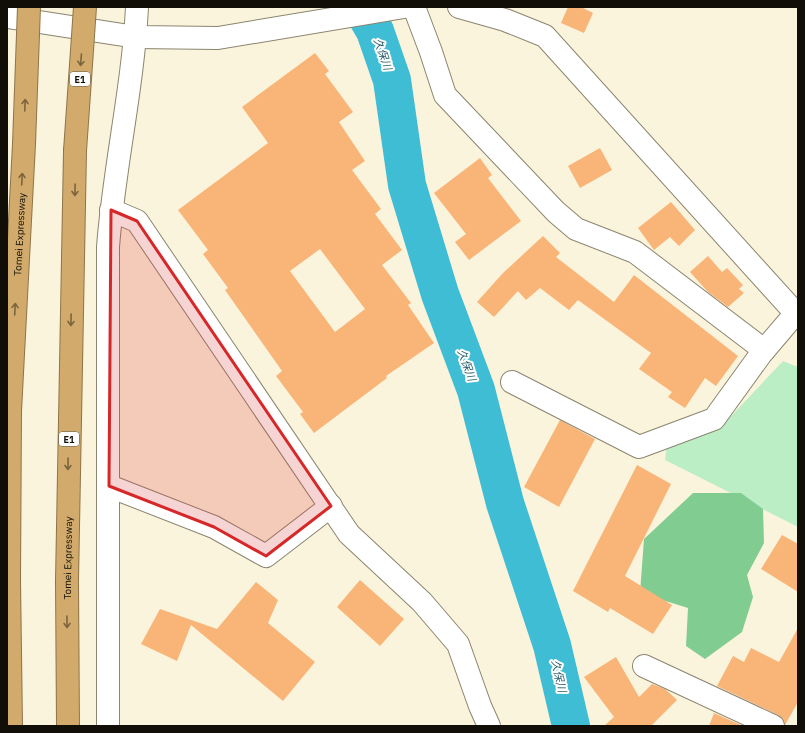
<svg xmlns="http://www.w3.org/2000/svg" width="805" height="733" font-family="'IBM Plex Sans','Noto Sans JP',sans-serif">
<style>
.green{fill:#bbeec4}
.forest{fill:#81cc91}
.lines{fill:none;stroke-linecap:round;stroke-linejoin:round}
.river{stroke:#3fbdd4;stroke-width:38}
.building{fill:#f9b477;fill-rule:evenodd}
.minor-casing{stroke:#8b8570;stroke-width:24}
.motorway-casing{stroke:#8e7448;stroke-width:24}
.minor{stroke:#fff;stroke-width:22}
.motorway{stroke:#d2ab6c;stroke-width:22}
.motorway-bridge-casing{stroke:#8e7448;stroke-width:24;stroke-linecap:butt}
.motorway-bridge{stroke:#d2ab6c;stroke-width:22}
.oneway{stroke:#7b643e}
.marked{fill:#d62828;fill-opacity:0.2;stroke:#d62828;stroke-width:3;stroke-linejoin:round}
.labels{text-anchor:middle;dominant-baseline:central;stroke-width:4;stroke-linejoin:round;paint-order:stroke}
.shield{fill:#fff;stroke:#585651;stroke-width:1}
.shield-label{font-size:9px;font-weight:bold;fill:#100e06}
.street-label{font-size:10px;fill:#100e06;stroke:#fff}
.water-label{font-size:11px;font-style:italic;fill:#2c5f6a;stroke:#fff}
</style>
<rect width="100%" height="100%" fill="#fbf4dc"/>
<path class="green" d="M783,361L798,367V527L665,460L667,444L718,430Z"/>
<path class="forest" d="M693,493H741L763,509L764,543L747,575L753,597L742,632L705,659L686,646L688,608L640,593L644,539Z"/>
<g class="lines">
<path class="river" d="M361,7L375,31L392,80L407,185L440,294L476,390L505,503L552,645L571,726"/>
</g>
<g class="building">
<path d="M568,7H581L593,13L584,33L561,23Z"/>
<path d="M315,53L329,71L325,74L353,112L339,122L365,161L352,170L381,209L375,214L402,250L382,265L411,303L408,305L434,343L386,376L387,378L314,433L300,414L303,412L276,376L282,371L225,290L228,288L203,254L208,250L178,210L268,143L242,107ZM320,249L365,309L335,332L290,271Z"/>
<path d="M600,148L612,170L580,188L568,166Z"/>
<path d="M480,158L492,175L488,178L521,221L469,260L455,242L466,234L434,193Z"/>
<path d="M671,202L695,230L679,246L670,237L654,250L638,228Z"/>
<path d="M543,236L560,253L556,257L614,302L634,275L738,356L716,386L705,378L685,408L668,397L672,392L639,369L651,353L578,300L569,310L540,288L526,300L518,291L494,317L477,302L503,273Z"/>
<path d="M708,256L722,272L727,268L743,285L739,289L744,293L728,307L708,292L690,272Z"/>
<path d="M560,420L595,439L559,507L524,487Z"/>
<path d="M637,465L671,484L625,576L672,605L653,634L610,608L608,612L573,591Z"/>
<path d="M782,535L798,544V592L761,569Z"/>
<path d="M360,580L404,619L380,646L337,607Z"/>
<path d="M256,582L278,600L268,623L315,662L283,701L191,625L177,661L141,644L160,609L217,629Z"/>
<path d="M798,628V702L785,725L783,719L778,715L717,686L733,656L744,662L751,648L779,662Z"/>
<path d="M616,657L639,697L652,684L665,689L677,700L651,726H604L614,717L584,677Z"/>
<path d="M714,713L743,726H709Z"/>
</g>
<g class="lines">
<g class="minor-casing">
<g id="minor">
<path d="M414,7L431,52L445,95L556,212L576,229L635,252L764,350"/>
<path d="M459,7L505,20L545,36L798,316"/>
<path d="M7,17L136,37L218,38L404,7"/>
<path d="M111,210L137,221L349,534L422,602L458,644L480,706L489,726"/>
<path d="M512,382L639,447L714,419L761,354L795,314"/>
<path d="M109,486L214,527L266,556L331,506"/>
<path d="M644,666L773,726"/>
<path d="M108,726V247C114,167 133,88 137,7"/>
</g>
</g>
<g class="motorway-casing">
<g id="motorway">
<path id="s1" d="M11,726L9,580L10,411L24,144"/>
<path id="s2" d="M68,726L67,581L75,151"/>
</g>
</g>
<use href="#minor" class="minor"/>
<use href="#motorway" class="motorway"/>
<g class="motorway-bridge-casing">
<g id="motorway-bridge">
<path d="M24,144L29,7"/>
<path d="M75,151L85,7"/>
</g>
</g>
<use href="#motorway-bridge" class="motorway-bridge"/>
</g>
<defs><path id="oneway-shaft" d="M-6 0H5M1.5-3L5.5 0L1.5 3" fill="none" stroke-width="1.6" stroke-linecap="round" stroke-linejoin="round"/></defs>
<g class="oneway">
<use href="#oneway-shaft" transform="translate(81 60) rotate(94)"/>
<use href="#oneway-shaft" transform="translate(25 105) rotate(-88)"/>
<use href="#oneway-shaft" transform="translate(22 179) rotate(-87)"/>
<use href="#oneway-shaft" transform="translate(75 190) rotate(91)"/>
<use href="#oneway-shaft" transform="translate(15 309) rotate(-87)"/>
<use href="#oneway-shaft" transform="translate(71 320) rotate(91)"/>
<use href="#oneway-shaft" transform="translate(68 464) rotate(91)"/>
<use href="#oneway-shaft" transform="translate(67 622) rotate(89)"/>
</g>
<path class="marked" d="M111,210L137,221L331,506L266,556L214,527L109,486Z"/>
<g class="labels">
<g class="shield">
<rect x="70" y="72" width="20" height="14" rx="3"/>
<rect x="59" y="432" width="20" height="14" rx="3"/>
</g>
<g class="shield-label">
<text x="80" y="79">E1</text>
<text x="69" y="439">E1</text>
</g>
<g class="street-label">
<text stroke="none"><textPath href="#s1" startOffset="492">Tomei Expressway</textPath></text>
<text stroke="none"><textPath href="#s2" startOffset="168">Tomei Expressway</textPath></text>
</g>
<g class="water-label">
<text transform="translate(383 54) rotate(71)">久保川</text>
<text transform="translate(467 365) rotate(70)">久保川</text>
<text transform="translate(559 676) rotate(77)">久保川</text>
</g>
</g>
<rect width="805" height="733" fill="none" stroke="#100e06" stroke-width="16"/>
</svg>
